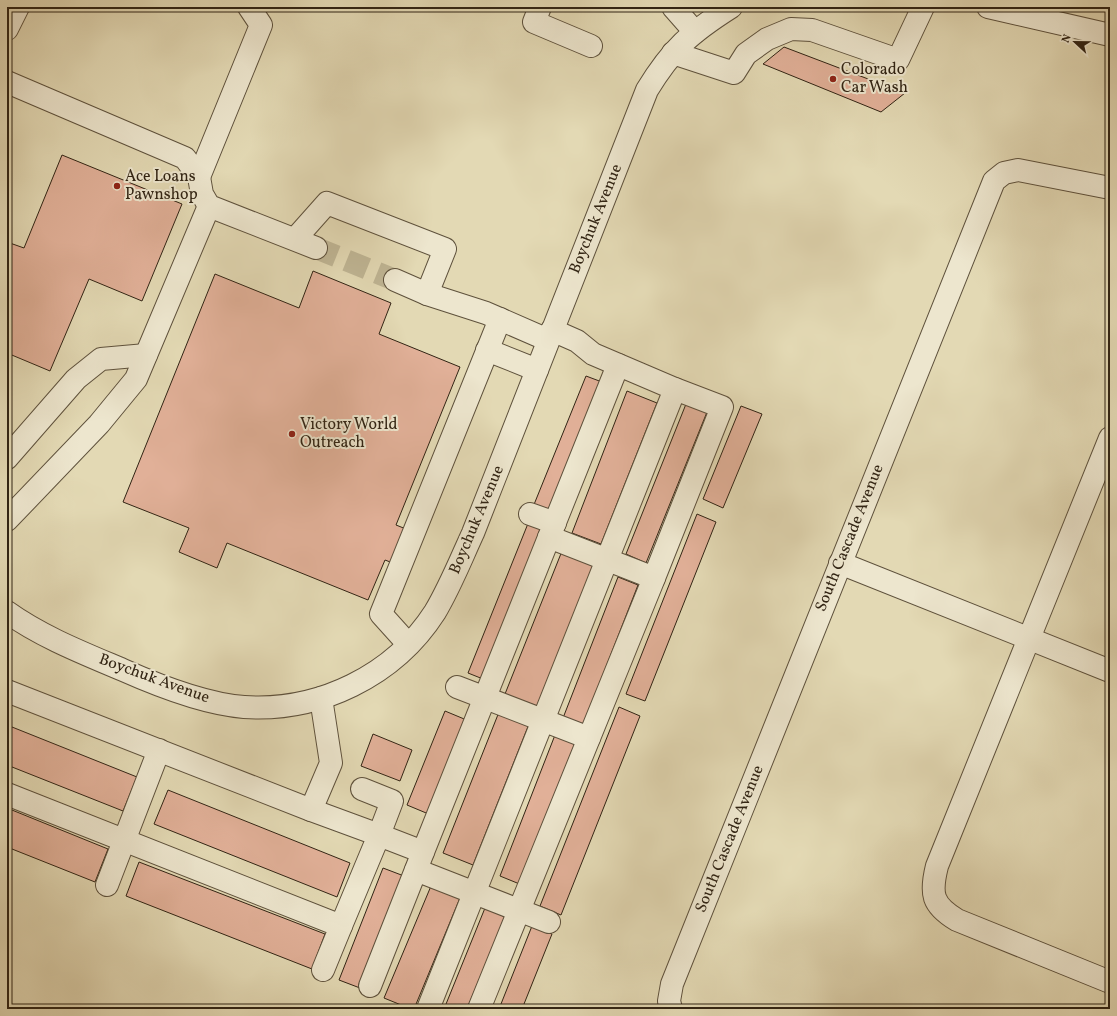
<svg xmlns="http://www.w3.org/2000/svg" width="1117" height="1016" font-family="Vollkorn,serif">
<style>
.building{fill:#e1b098;stroke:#312414}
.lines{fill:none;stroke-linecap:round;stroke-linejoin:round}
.minor-tunnel{stroke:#bfb594;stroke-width:22;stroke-dasharray:22 11;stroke-linecap:butt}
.minor-casing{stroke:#5e513c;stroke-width:24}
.minor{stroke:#ede6ce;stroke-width:22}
.poi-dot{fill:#8f2418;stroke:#ede6ce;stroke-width:1.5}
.labels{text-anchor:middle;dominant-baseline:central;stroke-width:4;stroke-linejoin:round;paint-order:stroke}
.poi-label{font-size:16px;fill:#312414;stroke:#ede6ce;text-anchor:start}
.street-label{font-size:16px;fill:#312414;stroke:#ede6ce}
</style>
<rect width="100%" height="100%" fill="#e3d9b4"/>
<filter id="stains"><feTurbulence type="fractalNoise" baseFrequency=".005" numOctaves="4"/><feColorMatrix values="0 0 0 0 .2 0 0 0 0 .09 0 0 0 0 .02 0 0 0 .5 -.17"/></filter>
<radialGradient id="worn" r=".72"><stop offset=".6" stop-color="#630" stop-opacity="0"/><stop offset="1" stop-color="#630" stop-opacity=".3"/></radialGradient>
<g class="building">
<path d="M784,47L905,93L881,112L763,64Z"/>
<path d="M62,155L182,204L142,301L89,279L50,371L7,353V242L24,248Z"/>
<path d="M313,271L391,303L379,334L460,367L396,525L411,531L398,565L385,560L368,600L227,543L217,568L179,552L189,528L123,502L215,274L299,308Z"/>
<path d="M586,376L602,382L550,514L533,507Z"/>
<path d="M627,391L657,403L601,544L572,533Z"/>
<path d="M686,404L707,412L646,563L626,554Z"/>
<path d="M741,406L762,414L723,508L703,499Z"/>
<path d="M697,514L716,522L645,701L626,694Z"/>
<path d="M529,521L544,528L483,679L468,673Z"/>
<path d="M562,551L594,564L537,706L505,694Z"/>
<path d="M618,577L638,585L583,726L563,718Z"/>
<path d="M619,707L640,716L561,915L540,906Z"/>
<path d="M445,711L469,721L431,815L407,805Z"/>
<path d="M499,712L529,724L473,865L443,853Z"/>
<path d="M7,725L137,777L123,811L7,765Z"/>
<path d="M373,734L412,750L400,781L361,766Z"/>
<path d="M555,735L577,743L522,885L500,876Z"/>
<path d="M168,790L350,863L337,897L154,824Z"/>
<path d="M7,808L108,849L95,882L7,847Z"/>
<path d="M139,862L325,934L312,969L126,896Z"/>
<path d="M383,868L404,876L360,988L339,980Z"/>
<path d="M431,886L460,898L414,1009H411L384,998Z"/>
<path d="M485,908L505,917L467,1009H444Z"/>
<path d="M532,926L552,934L522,1009H499Z"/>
</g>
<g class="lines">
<path class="minor-tunnel" d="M316,248L395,280"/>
<g class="minor-casing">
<g id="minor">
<path d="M540,7L534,22L591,46"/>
<path d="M673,7L695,32"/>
<path d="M988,7L1110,35"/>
<path d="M7,29L18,7"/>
<path d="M673,53L734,73L746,54L767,39L791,29L812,30L898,60L923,7"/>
<path d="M7,82L185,158L199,177L202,194L209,206L316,248"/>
<path d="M199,177L261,25L249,7"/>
<path d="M295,239L327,203L445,249L427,294"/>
<path d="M395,280L427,294L486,313L548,340"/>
<path d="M487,350L537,370"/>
<path d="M1110,438L937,866C930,894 932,905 957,920L1110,982"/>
<path d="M7,458L76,379L101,359L146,355"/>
<path d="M530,514L555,523"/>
<path d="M7,520L99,424L136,379L209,206"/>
<path d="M840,563L1110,671"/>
<path d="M654,578L722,407L675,389"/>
<path d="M7,612C42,637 83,653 123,670C159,686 205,704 244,707C319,712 394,676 435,612C450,587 461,559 473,533L647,90C672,49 690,33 731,7"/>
<path d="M408,644L381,614L500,319"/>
<path d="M457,687L589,738"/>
<path d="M7,691L311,810L331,763L321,698"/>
<path d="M362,789L392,801L379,835L423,852L370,986"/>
<path d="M7,794L341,926L323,970"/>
<path d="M311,810L379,835L341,926"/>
<path d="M423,852L618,365"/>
<path d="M416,870L549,922"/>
<path d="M107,885L159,750"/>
<path d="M428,1009L675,389L593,354L577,341L552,330"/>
<path d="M479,1009L654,578L549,537"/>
<path d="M671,1009L669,1001L672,984L994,181L1004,173L1018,170L1110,188"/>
</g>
</g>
<use href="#minor" class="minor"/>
</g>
<g class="poi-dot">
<circle cx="833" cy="79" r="4"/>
<circle cx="117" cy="186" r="4"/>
<circle cx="292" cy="434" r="4"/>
</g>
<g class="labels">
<g class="poi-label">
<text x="841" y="70">Colorado<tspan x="841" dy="18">Car Wash</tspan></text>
<text x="125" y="177">Ace Loans<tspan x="125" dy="18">Pawnshop</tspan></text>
<text x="300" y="425">Victory World<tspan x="300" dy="18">Outreach</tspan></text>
</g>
<g class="street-label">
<text transform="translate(596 219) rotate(-68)">Boychuk Avenue</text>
<text transform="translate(477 520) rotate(-67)">Boychuk Avenue</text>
<text transform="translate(850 538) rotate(-68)">South Cascade Avenue</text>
<text transform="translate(154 679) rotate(20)">Boychuk Avenue</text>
<text transform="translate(730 839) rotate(-68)">South Cascade Avenue</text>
</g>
</g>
<rect width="1117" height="1016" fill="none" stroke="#e3d9b4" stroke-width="24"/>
<rect x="8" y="8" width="1101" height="1000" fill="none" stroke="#312414" stroke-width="2"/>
<rect x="12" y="12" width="1093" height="992" fill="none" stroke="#312414"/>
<g transform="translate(1075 42) rotate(292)" stroke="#ede6ce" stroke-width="3" paint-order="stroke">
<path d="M0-3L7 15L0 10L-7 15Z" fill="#312414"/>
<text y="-6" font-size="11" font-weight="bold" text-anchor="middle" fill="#312414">N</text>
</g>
<rect width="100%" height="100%" filter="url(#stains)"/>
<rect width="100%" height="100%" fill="url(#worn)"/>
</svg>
